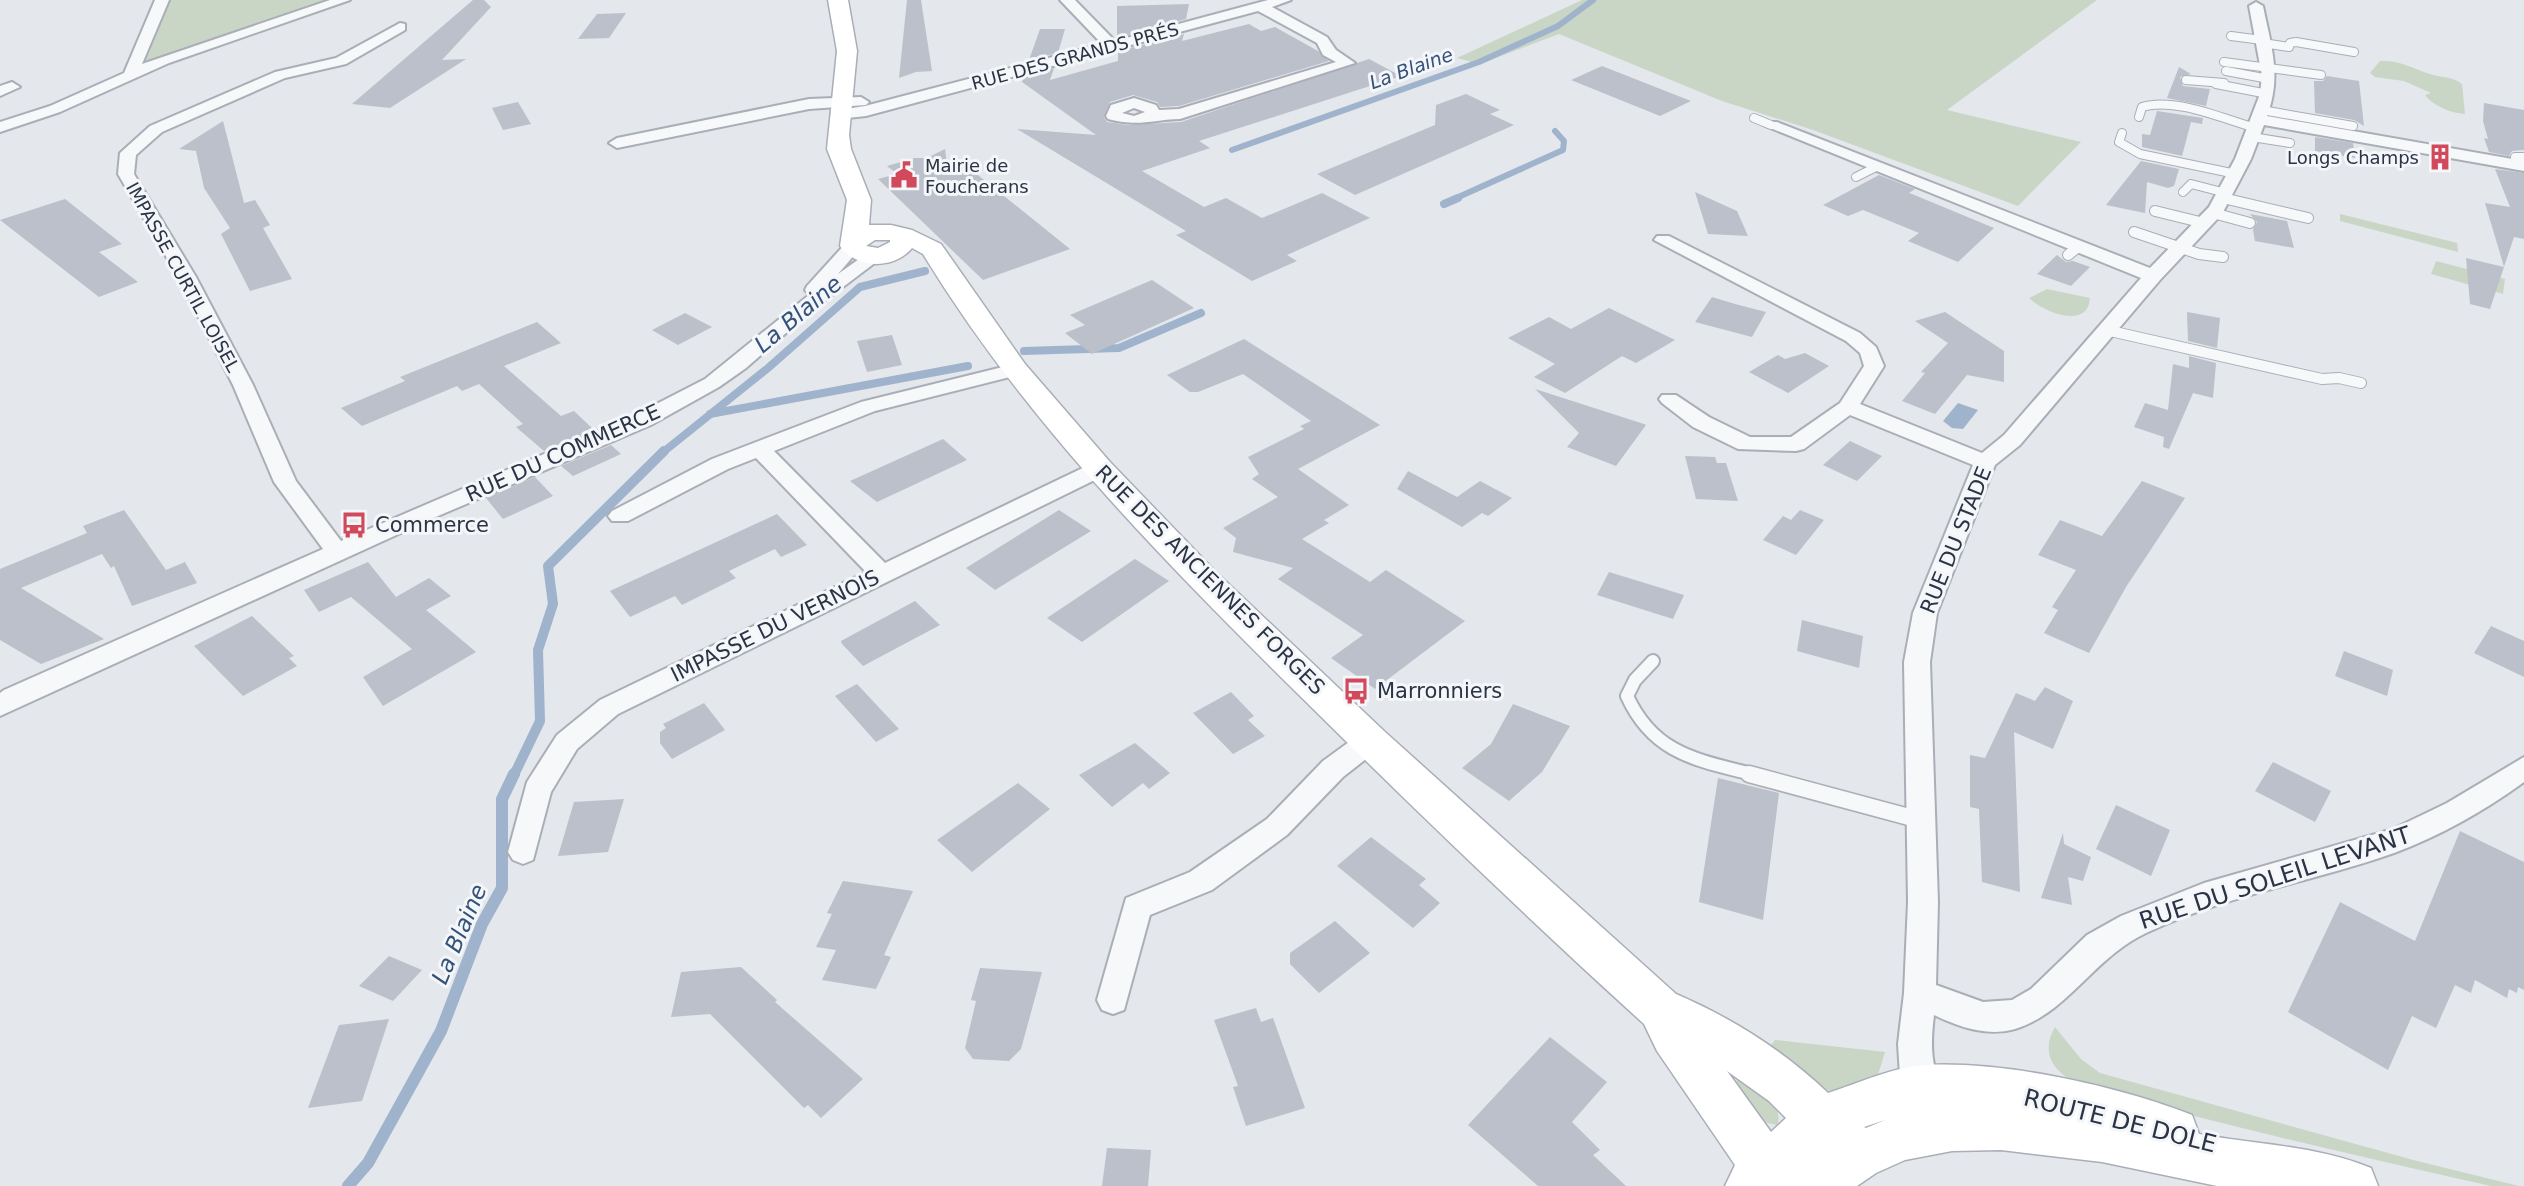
<svg xmlns="http://www.w3.org/2000/svg" width="2524" height="1186" font-family="'DejaVu Sans',sans-serif">
<style>
.green{fill:#c9d6c5}
.water{fill:#9fb4cc}
.lines{fill:none;stroke-linecap:round;stroke-linejoin:round}
.stream-far3{stroke:#9fb4cc;stroke-width:6}
.stream-far2{stroke:#9fb4cc;stroke-width:8}
.stream-far1{stroke:#9fb4cc;stroke-width:10}
.stream{stroke:#9fb4cc;stroke-width:12}
.building{fill:#bbc0ca}
.lane-far3-casing{stroke:#a9aeb7;stroke-width:10}
.lane-far2-casing{stroke:#a9aeb7;stroke-width:12}
.lane-far1-casing{stroke:#a9aeb7;stroke-width:16}
.lane-casing{stroke:#a9aeb7;stroke-width:19}
.street-casing{stroke:#a9aeb7;stroke-width:4}
.secondary-casing{stroke:#a9aeb7;stroke-width:3}
.lane-far3{stroke:#f7f8fa;stroke-width:8}
.lane-far2{stroke:#f7f8fa;stroke-width:10}
.lane-far1{stroke:#f7f8fa;stroke-width:12}
.lane{stroke:#f7f8fa;stroke-width:16}
.street{fill:#f7f8fa;fill-rule:evenodd}
.secondary{fill:#fff;fill-rule:evenodd}
.labels{text-anchor:middle;dominant-baseline:central;stroke-width:6;stroke-linejoin:round;paint-order:stroke}
.far-street-label{font-size:18px;fill:#2b3445;stroke:#f4f6f9}
.far-poi-label{font-size:18px;fill:#2b3445;stroke:#f4f6f9;text-anchor:end}
.far-water-label{font-size:19px;font-style:italic;fill:#34527a;stroke:#f4f6f9}
.street-label{font-size:21px;fill:#2b3445;stroke:#f4f6f9}
.poi-label{font-size:21px;fill:#2b3445;stroke:#f4f6f9;text-anchor:start}
.water-label{font-size:23px;font-style:italic;fill:#34527a;stroke:#f4f6f9}
.near-street-label{font-size:24px;fill:#2b3445;stroke:#f4f6f9}
</style>
<rect width="100%" height="100%" fill="#e4e7ec"/>
<g class="green">
<path d="M169,0H335L145,62Z"/>
<path d="M1582,0H2097L1947,110L2081,142L2018,206L1813,130L1722,101L1559,34L1480,64L1457,58Z"/>
<path d="M2380,61C2400,60 2412,68 2430,74C2441,78 2453,76 2462,84L2465,114C2451,113 2433,106 2425,95L2431,93L2404,81L2375,77L2370,73Z"/>
<path d="M2340,214L2457,243L2458,252L2340,221Z"/>
<path d="M2436,261L2505,279L2503,294L2431,274Z"/>
<path d="M2047,289L2090,298C2088,331 2042,311 2029,298Z"/>
<path d="M2055,1027L2081,1059L2100,1073L2417,1161L2519,1186H2491C2385,1162 2279,1138 2174,1111C2142,1103 2082,1095 2059,1071C2046,1058 2046,1042 2055,1027Z"/>
<path d="M1775,1040L1885,1052L1876,1081C1868,1085 1859,1090 1850,1092C1822,1097 1786,1069 1763,1056Z"/>
<path d="M1747,1070C1758,1083 1785,1106 1777,1125L1759,1121L1728,1090Z"/>
</g>
<path class="water" d="M1958,403L1978,410L1963,429L1952,428L1943,421Z"/>
<g class="lines">
<g class="stream-far3">
<path d="M1232,150L1479,62L1558,26L1593,0"/>
<path d="M1454,199L1563,150L1564,141L1555,131"/>
</g>
<g class="stream-far2">
<path d="M1444,204L1458,198"/>
<path d="M1024,351L1119,348L1201,313"/>
<path d="M710,414L968,366"/>
<path d="M662,453L768,368L860,287L925,271"/>
</g>
<path class="stream-far1" d="M514,775L540,721L538,650L553,604L548,566L664,451"/>
<path class="stream" d="M348,1186L368,1163L441,1031L482,924L502,888V799L514,774"/>
</g>
<g class="building">
<path d="M473,0H484L491,7L442,60L466,59L390,108L352,104Z"/>
<path d="M907,0H921L932,71L916,72L899,78Z"/>
<path d="M1189,4L1186,19L1117,38V6Z"/>
<path d="M626,13L609,38L578,39L597,14Z"/>
<path d="M1249,24L1261,31L1275,27L1318,51L1329,61L1179,106L1160,107L1157,102L1133,95L1110,102L1104,117L1107,122L1128,125L1181,122L1369,59L1401,76L1199,141L1210,148L1142,171L1204,207L1226,198L1262,218L1322,193L1370,218L1287,255L1297,261L1252,281L1176,235L1186,231L1017,129L1096,135L1022,82L1024,76L1054,68L1050,80L1118,61V51L1184,34L1182,41Z"/>
<path d="M1040,29H1065L1058,53L1029,60Z"/>
<path d="M1602,66L1691,101L1660,116L1571,80Z"/>
<path d="M2179,67L2191,74L2180,77L2183,86L2210,89L2206,106L2167,98Z"/>
<path d="M2327,76L2359,81L2364,126L2354,120L2315,113L2314,81H2323Z"/>
<path d="M1466,94L1500,110L1490,114L1514,125L1355,195L1317,174L1435,125L1436,105Z"/>
<path d="M518,102L531,124L503,130L492,108Z"/>
<path d="M2484,103L2524,110V150L2512,151L2509,156L2489,152L2484,138L2488,139L2483,121Z"/>
<path d="M2157,111L2203,118L2202,124L2191,122L2182,156L2142,147V134L2150,135Z"/>
<path d="M223,121L244,203L255,200L270,225L263,228L292,279L250,291L221,234L230,228L204,188L196,151L179,149Z"/>
<path d="M2315,137L2353,143L2355,158L2315,151Z"/>
<path d="M945,149L947,164L963,163L1070,249L983,280L878,179L897,174L887,166L915,158H927Z"/>
<path d="M2141,161L2179,169L2174,186L2168,188L2147,182L2145,213L2106,205Z"/>
<path d="M2495,169L2524,173V239L2514,237L2504,267L2485,203L2510,207Z"/>
<path d="M1879,175L1915,189L1909,193L1912,194L1994,228L1958,262L1908,241L1919,233L1863,210L1848,216L1823,205Z"/>
<path d="M1695,192L1737,211L1748,236L1708,234Z"/>
<path d="M65,199L122,244L99,252L138,282L99,297L0,220Z"/>
<path d="M2250,214L2287,221L2294,248L2255,241L2253,230L2257,222Z"/>
<path d="M2057,255L2066,262L2073,261L2090,267L2071,286L2037,274Z"/>
<path d="M2466,258L2504,267L2490,309L2470,304Z"/>
<path d="M1152,280L1194,308L1092,354L1065,333L1085,325L1070,315Z"/>
<path d="M1712,297L1735,304L1766,312L1752,337L1695,322Z"/>
<path d="M1609,308L1675,340L1636,363L1622,356L1565,393L1534,377L1555,364L1508,338L1549,317L1571,329Z"/>
<path d="M1945,312L2004,351V382L1967,375L1935,414L1902,401L1925,373L1921,372L1948,343L1915,321Z"/>
<path d="M2187,312L2220,318L2217,348L2188,341Z"/>
<path d="M685,313L712,327L678,345L652,330Z"/>
<path d="M537,322L561,343L504,366L561,416L574,411L594,430L544,451L516,427L523,424L479,384L462,391L457,386L362,426L341,408L405,381L400,377Z"/>
<path d="M892,335L902,365L867,372L857,341Z"/>
<path d="M1244,339L1380,425L1298,469L1349,505L1324,520L1329,523L1302,539L1370,582L1386,570L1465,621L1375,689L1331,658L1363,635L1278,579L1293,568L1233,552L1236,538L1223,528L1278,497L1252,479L1259,474L1248,457L1304,429L1300,426L1311,421L1243,374L1198,392H1190L1167,375Z"/>
<path d="M1805,353L1829,366L1788,393L1749,372L1778,355L1785,359Z"/>
<path d="M2189,356L2216,363L2213,398L2193,393L2169,449L2163,447L2164,437L2134,427L2145,403L2168,410L2173,364L2189,368Z"/>
<path d="M1535,389L1644,424L1646,425L1616,466L1567,447L1579,433Z"/>
<path d="M943,439L967,460L877,502L850,481Z"/>
<path d="M1850,441L1882,456L1857,481L1823,465Z"/>
<path d="M611,445L621,454L573,476L561,466Z"/>
<path d="M1685,456L1715,457L1717,463H1726L1738,501L1696,499Z"/>
<path d="M1408,471L1457,497L1480,481L1512,498L1488,516L1482,513L1462,527L1397,489Z"/>
<path d="M535,477L553,496L503,519L486,498Z"/>
<path d="M2142,481L2185,498L2126,587L2089,653L2044,633L2058,610L2052,607L2076,570L2038,555L2060,520L2102,536Z"/>
<path d="M124,510L166,570L185,562L197,583L132,606L114,566L111,568L102,554L21,588L104,639L41,664L0,640V569L87,533L83,526Z"/>
<path d="M1059,510L1091,531L995,590L966,568Z"/>
<path d="M1800,510L1824,520L1796,555L1763,540L1783,516L1791,520Z"/>
<path d="M777,514L807,545L781,557L775,549L729,571L736,578L682,605L675,596L630,617L610,591Z"/>
<path d="M1135,559L1169,581L1082,642L1047,618Z"/>
<path d="M368,562L396,597L429,578L451,596L426,610L476,652L383,706L363,677L412,649L351,597L319,612L304,590Z"/>
<path d="M1609,572L1684,595L1673,619L1597,595Z"/>
<path d="M915,601L940,625L863,666L842,644L841,641Z"/>
<path d="M252,616L294,656L289,658L297,666L243,696L194,646Z"/>
<path d="M1802,620L1863,636L1859,668L1797,651Z"/>
<path d="M2491,626L2524,641V677L2474,653Z"/>
<path d="M2344,651L2393,670L2387,696L2335,676Z"/>
<path d="M857,684L899,729L876,742L835,696Z"/>
<path d="M2045,687L2073,701L2053,749L2014,732L2020,892L1982,882L1979,809L1970,807V755L1985,758L2016,693L2035,701Z"/>
<path d="M1231,692L1254,716L1248,720L1265,736L1233,754L1193,713Z"/>
<path d="M704,703L725,730L672,759L660,743V732L666,728L663,724Z"/>
<path d="M1513,704L1570,726L1542,772L1509,801L1462,768L1491,744Z"/>
<path d="M1135,743L1170,773L1149,789L1143,783L1112,807L1079,775Z"/>
<path d="M2273,762L2331,791L2315,822L2255,791Z"/>
<path d="M1718,778L1779,793L1763,920L1699,902Z"/>
<path d="M1018,783L1050,809L972,872L937,840Z"/>
<path d="M624,799L608,852L558,856L574,802Z"/>
<path d="M2116,805L2170,830L2151,876L2096,849Z"/>
<path d="M2460,831L2524,862V990L2518,987L2517,993L2509,989L2507,998L2475,980L2471,993L2455,985L2436,1028L2412,1016L2388,1070L2288,1012L2340,902L2415,941Z"/>
<path d="M2063,833L2064,844L2091,857L2083,881L2068,877L2072,905L2041,898Z"/>
<path d="M1371,837L1426,879L1419,885L1440,903L1413,928L1337,866Z"/>
<path d="M843,881L913,891L884,955L891,957L876,989L822,980L836,950L816,947L832,914L827,913Z"/>
<path d="M1335,921L1370,953L1319,993L1290,964V953Z"/>
<path d="M389,956L422,970L393,1001L359,986Z"/>
<path d="M741,967L777,1000L775,1002L863,1079L821,1118L808,1105L804,1108L710,1014L671,1017L681,972Z"/>
<path d="M980,968L1042,972L1021,1049L1009,1061L973,1059L965,1048L976,1001L971,1000Z"/>
<path d="M1256,1008L1261,1022L1273,1018L1305,1108L1246,1126L1233,1087L1238,1086L1214,1020Z"/>
<path d="M389,1019L362,1101L308,1108L339,1025Z"/>
<path d="M1550,1037L1607,1082L1572,1122L1600,1150L1593,1155L1626,1186H1538L1468,1125Z"/>
<path d="M1107,1148L1151,1150L1148,1186H1102Z"/>
</g>
<g class="lines">
<g class="lane-far3-casing">
<g id="lane-far3">
<path d="M2231,36L2262,40"/>
<path d="M2263,43L2289,47L2290,43L2296,42L2354,52"/>
<path d="M2224,62L2321,75"/>
<path d="M2226,71L2269,79"/>
<path d="M2186,80L2224,83"/>
<path d="M2216,84L2268,94"/>
<path d="M2262,110L2353,126"/>
<path d="M2139,117L2142,107C2176,97 2223,119 2256,128"/>
<path d="M1754,118L1771,125"/>
<path d="M2122,133L2119,142L2140,154L2236,174"/>
<path d="M2252,137L2290,143"/>
<path d="M2515,164V157H2524"/>
<path d="M1856,177L1876,167"/>
<path d="M2183,192L2191,184L2226,193"/>
<path d="M2223,198L2229,199"/>
</g>
</g>
<g class="lane-far2-casing">
<g id="lane-far2">
<path d="M2223,198L2308,218"/>
<path d="M2155,211L2204,223"/>
<path d="M2213,213L2250,223"/>
<path d="M2134,232L2199,254L2223,257"/>
<path d="M2068,255L2078,247"/>
<path d="M2106,330L2322,379L2339,378L2361,383"/>
</g>
</g>
<g class="lane-far1-casing">
<path id="lane-far1" d="M1653,661L1635,680L1627,696C1654,755 1698,760 1755,775"/>
</g>
<g class="lane-casing">
<path id="lane" d="M1749,774L1920,820"/>
</g>
<g class="street-casing">
<g id="street">
<path d="M155,0H169L142,64L330,0H350L169,63L60,112L0,132V122L50,106L124,73Z"/>
<path d="M1060,0H1075L1115,41L1268,0H1291L1272,7L1327,37L1336,50L1355,63L1180,119C1150,120 1139,127 1108,119L1106,116L1111,105L1134,98L1156,105L1159,110L1179,109L1336,62L1323,55L1317,43L1258,11L866,116L839,119L831,114L833,111L865,106L1102,44ZM1134,108L1145,112L1134,116L1122,113Z"/>
<path d="M2256,2L2263,6C2271,46 2282,76 2267,116L2524,161V171L2264,125L2251,159L2222,214L2160,280L2020,445L1995,465L1937,613L1930,662L1938,902L1936,985L1983,1002L2012,1000L2031,989L2087,935L2121,916L2204,883L2393,829L2447,803L2524,757V782C2484,811 2440,836 2394,853C2312,882 2225,895 2146,933C2093,958 2069,1012 2015,1029C1987,1037 1959,1027 1934,1015C1930,1049 1931,1066 1945,1097L1940,1108L1928,1113L1916,1108L1900,1076L1898,1044L1904,993L1908,902L1904,662L1913,613L1973,465L1850,415L1804,449L1796,451L1738,449L1693,427L1662,403L1659,399L1662,395H1676L1709,417L1750,437H1791L1840,403L1864,366L1860,353L1846,341L1654,240L1657,236H1669L1860,333L1876,347L1884,366L1860,404L1982,453L2004,435L2141,278L1763,125L1765,122H1777L2150,268L2209,207L2235,159L2260,94L2262,76L2249,6Z"/>
<path d="M400,23L405,24V30L346,64L285,78L162,132L136,155L134,174L196,277L253,385L296,481L341,541L635,415L705,379L809,295L805,290L807,286L847,242L853,241L862,246L838,274L869,252H881L884,256L810,312L746,368L719,387L651,425L438,516L0,716V693L4,690L323,549L274,482L233,385L178,277L118,174L120,153L150,126L275,72L336,58Z"/>
<path d="M12,82L20,87L0,96V86Z"/>
<path d="M861,97L869,102L866,105L809,109L617,148L609,143L617,138L809,99Z"/>
<path d="M1015,364L1025,370L1022,374L875,411L774,451L885,563L1091,464H1107L1110,469L1107,474L618,714L577,749L551,792L533,860L523,864L513,860L508,852L527,782L557,735L600,700L866,572L756,458L728,469L628,521H612L608,516L612,511L712,459L861,402Z"/>
<path d="M1370,731L1380,734L1384,741L1380,748L1343,777L1287,835L1212,890L1150,915L1124,1010L1113,1014L1102,1010L1097,1000L1126,898L1190,872L1267,819L1323,761L1360,734Z"/>
</g>
</g>
<g class="secondary-casing">
<path id="secondary" d="M828,0H848L857,51L849,135L851,149L871,200L869,225H891L912,230L941,244L1025,364L1110,462L1215,571L1384,731L1676,994C1732,1018 1784,1051 1828,1093C1859,1083 1893,1067 1926,1065C2005,1061 2119,1086 2192,1115L2199,1134C2257,1145 2315,1145 2371,1168L2378,1186H2217L2102,1162L2001,1150L1952,1151L1905,1160L1876,1173L1857,1186H1725L1735,1165L1657,1051L1644,1024C1524,915 1408,803 1294,690C1158,555 1023,418 923,254L912,248C894,270 856,269 840,246L847,200L827,149L837,51ZM875,240H890V242L878,248L866,246ZM1727,1071L1769,1101L1786,1118L1771,1132ZM1885,1120L1866,1128L1864,1127Z"/>
</g>
<use href="#lane-far3" class="lane-far3"/>
<use href="#lane-far2" class="lane-far2"/>
<use href="#lane-far1" class="lane-far1"/>
<use href="#lane" class="lane"/>
<use href="#street" class="street"/>
<use href="#secondary" class="secondary"/>
</g>
<defs>
<g id="building-bare" transform="scale(2.1)"><path d="M-4-6H4V6H1V3H-1V6H-4ZM-2.5-4.3h1.7v1.8h-1.7ZM.8-4.3h1.7v1.8H.8ZM-2.5-1h1.7V.8h-1.7ZM.8-1h1.7V.8H.8Z" fill="#d1495b" stroke="#f4f6f9" stroke-width="2.5" paint-order="stroke"/></g>
<g id="civic-bare" transform="scale(2.1)"><path d="M-.6-6.5H3V-4.5H.6V-3L4-1V1h2V6H-6V1h2V-1L-.6-3ZM-1.2 2.5V6h2.4V2.5Z" fill="#d1495b" stroke="#f4f6f9" stroke-width="2.5" paint-order="stroke"/></g>
<g id="bus-bare" transform="scale(2.1)"><path d="M-5-6H5V4H4V6H2V4H-2V6H-4V4H-5ZM-3.5-4V0h7V-4ZM-3.5 1.2v1.5H-2V1.2ZM2 1.2v1.5H3.5V1.2Z" fill="#d1495b" stroke="#f4f6f9" stroke-width="2.5" paint-order="stroke"/></g>
</defs>
<g fill-rule="evenodd">
<use href="#building-bare" x="2440" y="157"/>
<use href="#civic-bare" x="904" y="175"/>
<use href="#bus-bare" x="354" y="525"/>
<use href="#bus-bare" x="1356" y="691"/>
</g>
<g class="labels">
<g class="far-street-label">
<text transform="translate(1075 56) rotate(-15)">RUE DES GRANDS PRÉS</text>
<text transform="translate(183 277) rotate(61)">IMPASSE CURTIL LOISEL</text>
</g>
<g class="far-poi-label">
<text x="2419" y="157">Longs Champs</text>
<text x="925" y="165" text-anchor="start">Mairie de<tspan x="925" dy="21">Foucherans</tspan></text>
</g>
<g class="far-water-label">
<text transform="translate(1411 68) rotate(-20)">La Blaine</text>
</g>
<g class="street-label">
<text transform="translate(563 453) rotate(-24)">RUE DU COMMERCE</text>
<text transform="translate(1956 540) rotate(-68)">RUE DU STADE</text>
<text transform="translate(1210 580) rotate(45)">RUE DES ANCIENNES FORGES</text>
<text transform="translate(775 626) rotate(-26)">IMPASSE DU VERNOIS</text>
</g>
<g class="poi-label">
<text x="375" y="525">Commerce</text>
<text x="1377" y="691">Marronniers</text>
</g>
<g class="water-label">
<text transform="translate(798 314) rotate(-40)">La Blaine</text>
<text transform="translate(459 934) rotate(-67)">La Blaine</text>
</g>
<g class="near-street-label">
<text transform="translate(2275 878) rotate(-18)">RUE DU SOLEIL LEVANT</text>
<text transform="translate(2120 1121) rotate(14)">ROUTE DE DOLE</text>
</g>
</g>
</svg>
